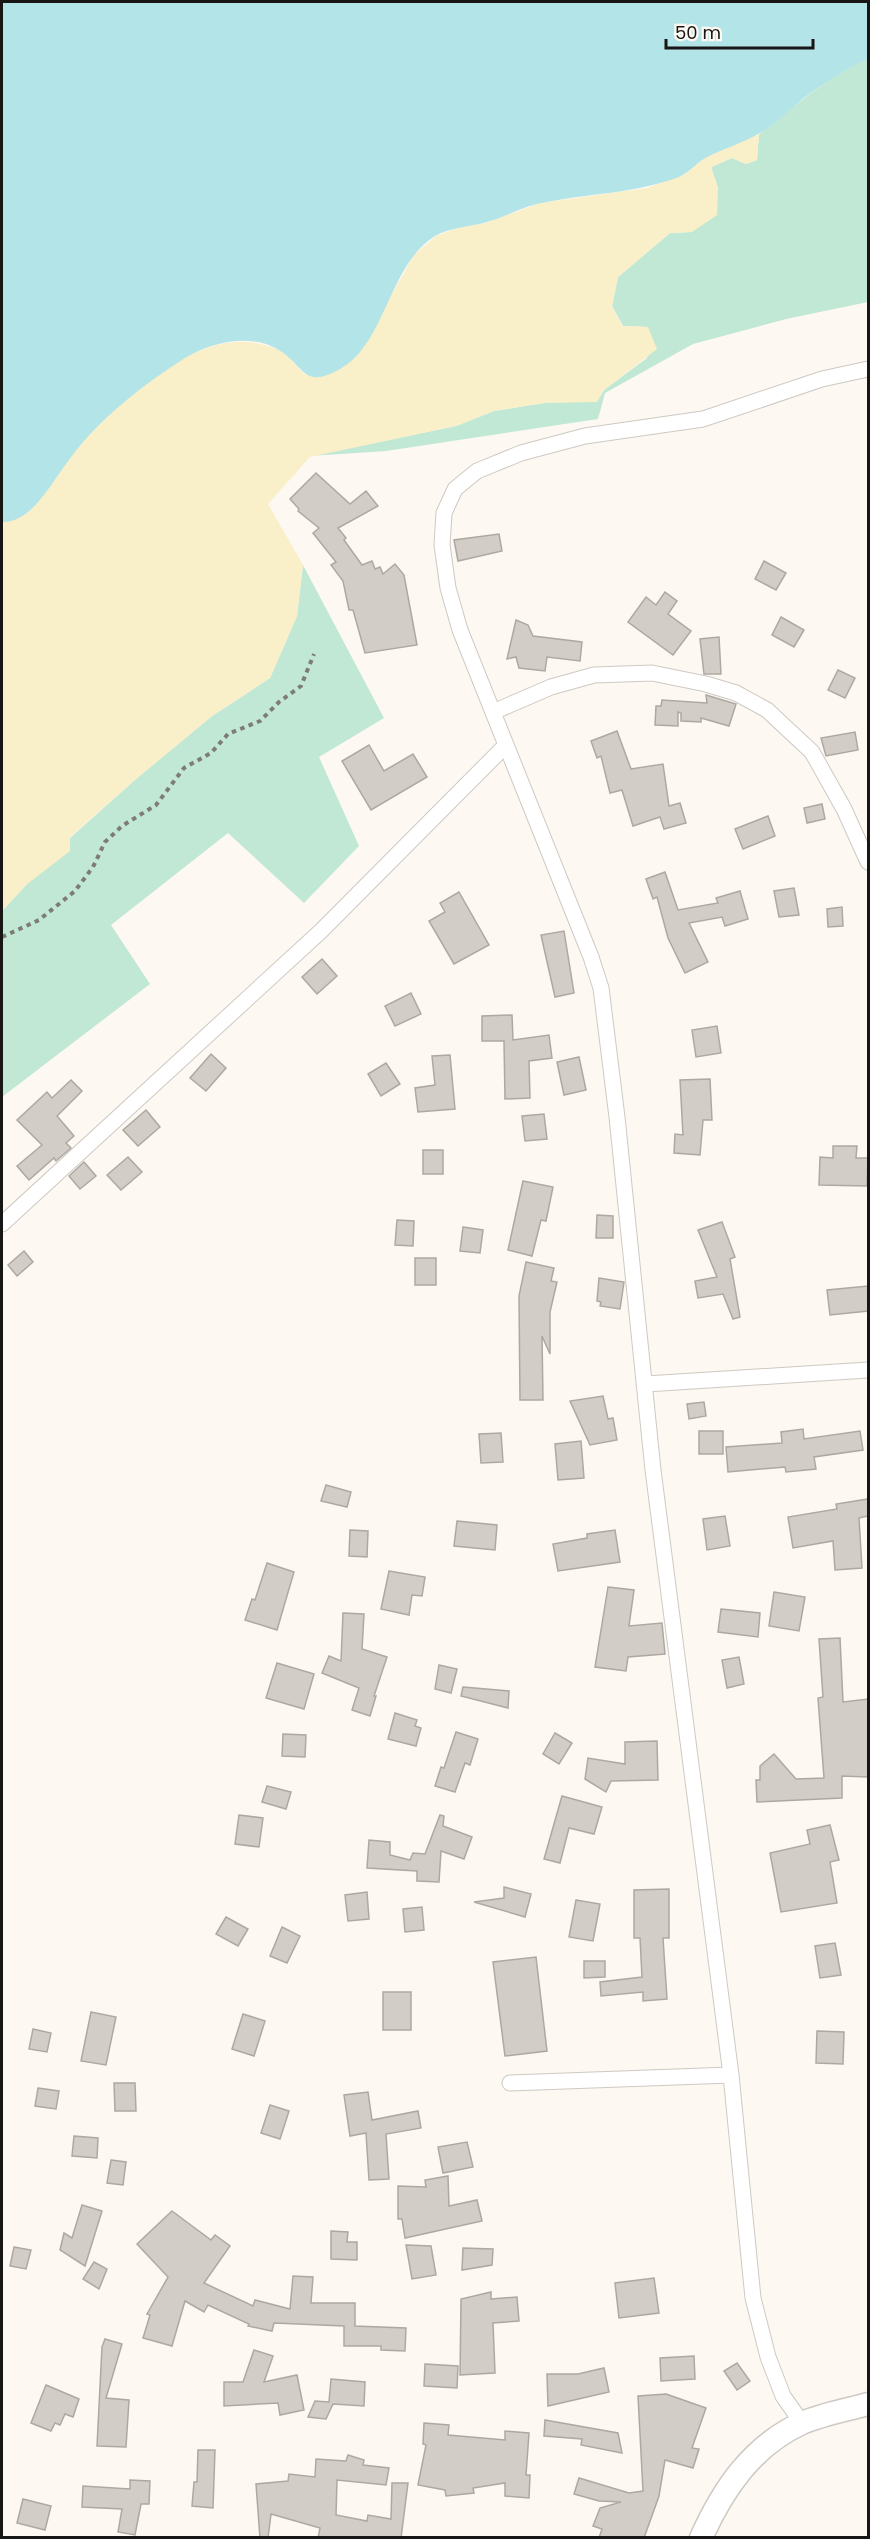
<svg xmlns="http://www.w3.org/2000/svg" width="870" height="2539" font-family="Poppins,sans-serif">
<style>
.green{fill:#c0e8d4}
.sand{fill:#f9f0ca}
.water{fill:#b3e4e7}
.building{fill:#d2cdc7;stroke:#ada9a2;stroke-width:1.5}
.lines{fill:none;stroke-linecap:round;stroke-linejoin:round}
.minor-casing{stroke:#cec9c2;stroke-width:17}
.secondary-casing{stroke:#cec9c2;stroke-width:25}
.path{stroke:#7f7c78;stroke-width:4;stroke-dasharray:4.5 4.5;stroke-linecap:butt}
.minor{stroke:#fff;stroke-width:15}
.secondary{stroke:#fff;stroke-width:22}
</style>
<rect width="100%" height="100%" fill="#fdf8f2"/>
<g class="green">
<path d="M868,59V302L786,319L693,344L605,393L598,419L386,451L310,456L456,426L494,411L544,403L597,401L604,390L647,358L648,327L623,326L612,306L618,277L670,233L692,232L718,188L711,167L732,158L746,164L757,160L759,134C794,108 827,76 868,59Z"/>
<path d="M303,565L384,718L319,757L359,846L304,903L228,833L111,925L150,984L2,1097V911L70,838L136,779L212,716L270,678L297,616Z"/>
</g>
<path class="sand" d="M759,134L757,160L746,164L732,158L711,167L718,188L717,215L692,232L670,233L618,277L612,306L622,326L648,327L657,349L604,390L597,402L544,403L494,411L456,426L310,457L268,504L303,565L297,616L270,678L212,716L136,779L70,837V851L26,885L2,911V522C34,523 60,468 80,445C120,400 199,325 264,345C270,347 277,348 282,351C290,357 297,367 304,374L356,357L414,255L436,236L460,227L486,223L540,203L647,188L683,175L706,157Z"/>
<path class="water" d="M2,2H868V59C846,69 824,83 804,98C789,110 775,125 758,134C743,143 725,148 709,156C698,161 690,172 679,177C634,194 589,193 542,203C523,206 506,217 487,222C470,227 451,227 435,236C389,264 385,345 340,369C304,389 305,368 282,352C254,332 211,342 185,358C140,387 97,420 66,464C50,485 31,523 2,522Z"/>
<g class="building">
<path d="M316,473L350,504L366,491L378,506L338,528L346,538L344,540L362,565L372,561L375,569L380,567L383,574L395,564L404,575L417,645L365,653L353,610H349L343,581L331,565L336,562L313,533L319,528L298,511L299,509L290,499Z"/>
<path d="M499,534L502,551L458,561L454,540Z"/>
<path d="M764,561L786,573L776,590L755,579Z"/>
<path d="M665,592L677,601L668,614L691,631L673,655L628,622L646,597L656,605Z"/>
<path d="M781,617L804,630L794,647L772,635Z"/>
<path d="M516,620L528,625L533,636L582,642L580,661L547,657L545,671L519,668L516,657L507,659Z"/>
<path d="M719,637L721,674H704L700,639Z"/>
<path d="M838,670L855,678L845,698L828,690Z"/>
<path d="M706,695L736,704L729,726L701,718V722L681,721V713L678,712V726L655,725L656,706H661L662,700L707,703Z"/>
<path d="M617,731L631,769L663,764L669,806L680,803L686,823L664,829L660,817L633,826L622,790L610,793L601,756L597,758L591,741Z"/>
<path d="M855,732L858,750L826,756L821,738Z"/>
<path d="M369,745L384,771L413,754L427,777L371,810L342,761Z"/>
<path d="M822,804L825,819L807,823L804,808Z"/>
<path d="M768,816L775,836L743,849L735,829Z"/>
<path d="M665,872L678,910L718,903L716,898L740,891L748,919L725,926L722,917L689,923L708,962L685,973L668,938L657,897L653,899L646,879Z"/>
<path d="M794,888L799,915L779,917L774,891Z"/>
<path d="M459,892L489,945L454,964L429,921L445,912L440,903Z"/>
<path d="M842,907L843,926L828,927L827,909Z"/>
<path d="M564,931L574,993L555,997L541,935Z"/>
<path d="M322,959L337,976L317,994L302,977Z"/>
<path d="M411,993L421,1014L395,1026L385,1006Z"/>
<path d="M512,1015L513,1040L549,1035L552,1058L529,1061L530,1098L505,1099L504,1041H482V1016Z"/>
<path d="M717,1026L721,1053L696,1057L692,1030Z"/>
<path d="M211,1054L226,1068L206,1091L190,1078Z"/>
<path d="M450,1055L455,1109L418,1112L415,1088L435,1085L432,1056Z"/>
<path d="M579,1057L586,1090L564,1095L557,1062Z"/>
<path d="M386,1063L400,1084L381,1096L368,1074Z"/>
<path d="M710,1079L712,1120H703L700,1155L674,1153L675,1134L683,1135L680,1080Z"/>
<path d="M71,1080L82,1091L57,1116L74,1136L66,1143L71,1148L56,1161L54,1158L29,1180L17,1166L42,1145L17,1120L47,1092L52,1098Z"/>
<path d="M146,1110L160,1127L138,1146L123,1130Z"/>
<path d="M544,1114L547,1139L525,1141L522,1116Z"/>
<path d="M833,1146H857L856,1158H868L867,1186L819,1185L820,1157L833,1158Z"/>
<rect x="423" y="1150" width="20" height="24"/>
<path d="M128,1157L142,1172L121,1190L107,1175Z"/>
<path d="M84,1162L96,1176L80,1189L69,1176Z"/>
<path d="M523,1181L553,1187L546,1221L541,1220L532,1256L508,1250Z"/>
<path d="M597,1215L613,1216V1238H596Z"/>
<path d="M397,1220L414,1221L413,1246L395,1245Z"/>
<path d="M722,1222L735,1257L730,1259L740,1317L733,1319L723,1294L698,1298L695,1281L717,1277L698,1230Z"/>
<path d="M463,1227L483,1230L480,1253L460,1251Z"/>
<path d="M24,1251L33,1262L17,1276L8,1265Z"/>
<rect x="415" y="1258" width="21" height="27"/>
<path d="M526,1262L554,1268L551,1281L557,1282L550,1312V1354L542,1336L543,1400H520L519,1296Z"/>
<path d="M599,1278L624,1282L620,1309L600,1306L601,1302L597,1301Z"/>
<path d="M868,1286V1311L830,1315L827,1290Z"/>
<path d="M603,1396L608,1419L613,1418L617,1440L590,1445L570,1401Z"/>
<path d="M704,1402L706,1416L689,1419L687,1404Z"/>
<path d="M803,1429L804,1439L860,1431L863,1450L814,1457L816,1469L786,1472L785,1467L728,1472L726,1447L782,1443L781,1432Z"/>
<rect x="699" y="1431" width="24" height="23"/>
<path d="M501,1433L503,1462L481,1463L479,1434Z"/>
<path d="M581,1441L584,1478L558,1480L555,1444Z"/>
<path d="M326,1485L351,1492L347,1507L321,1501Z"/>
<path d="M868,1499V1516L859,1518L862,1568L835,1570L833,1541L793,1548L788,1517L837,1509L836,1504Z"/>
<path d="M725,1516L730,1546L707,1550L703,1519Z"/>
<path d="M457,1521L497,1525L495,1550L454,1546Z"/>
<path d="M350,1530L368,1531L367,1557L349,1556Z"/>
<path d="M615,1530L620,1562L558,1571L553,1544L587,1538V1534Z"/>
<path d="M267,1563L294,1572L277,1630L245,1620L252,1599L255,1600Z"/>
<path d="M389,1571L425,1577L422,1596L412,1595L409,1615L381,1609Z"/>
<path d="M608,1587L634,1590L629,1626L662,1623L665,1654L628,1657L626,1671L595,1667Z"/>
<path d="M774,1592L805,1597L799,1631L769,1626Z"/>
<path d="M721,1609L760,1613L758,1637L718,1632Z"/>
<path d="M343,1613L364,1614L362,1649L387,1657L374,1696H376L370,1716L352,1710L359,1688L322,1673L329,1656L341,1661Z"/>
<path d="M840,1638L843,1702L868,1699V1777L842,1776V1798L757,1802L756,1780H760V1766L774,1754L796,1779L824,1778L818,1698L823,1697L819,1639Z"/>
<path d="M739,1657L744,1684L727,1688L722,1660Z"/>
<path d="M277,1663L314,1674L304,1709L266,1698Z"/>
<path d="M439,1665L457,1669L451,1693L435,1689Z"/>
<path d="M463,1687L509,1691L508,1708L461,1696Z"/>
<path d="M395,1713L417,1720L415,1726L421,1728L416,1746L388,1739Z"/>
<path d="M456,1732L478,1739L470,1765L465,1763L455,1792L435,1786L441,1767L444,1768Z"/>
<path d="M555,1733L572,1743L559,1764L543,1754Z"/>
<path d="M283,1734L306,1735L305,1757L282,1756Z"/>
<path d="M657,1741L658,1780L611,1781L606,1792L585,1779L588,1758L625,1764V1742Z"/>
<path d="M267,1786L291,1792L286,1809L262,1802Z"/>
<path d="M562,1796L602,1807L594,1834L569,1828L560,1863L544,1859Z"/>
<path d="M239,1815L263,1818L259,1847L235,1844Z"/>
<path d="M440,1815L444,1816L443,1826L472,1837L464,1859L441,1851L439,1882L417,1881V1871L367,1868L369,1840L390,1842V1855L410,1860L413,1853L425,1854Z"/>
<path d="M830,1825L839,1860L830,1862L837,1903L781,1912L770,1853L810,1844L807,1830Z"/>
<path d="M504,1887L531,1894L525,1917L474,1902L504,1898Z"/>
<path d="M669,1889V1938H663L667,1999L643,2001V1992L601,1996L600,1982L642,1977L640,1938H634V1890Z"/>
<path d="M367,1892L369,1919L348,1921L345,1895Z"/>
<path d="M576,1900L600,1904L593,1941L569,1937Z"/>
<path d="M422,1907L424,1930L405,1932L403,1909Z"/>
<path d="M226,1917L248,1929L238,1946L216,1934Z"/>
<path d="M282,1927L300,1936L287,1963L270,1956Z"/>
<path d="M835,1943L841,1975L820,1978L815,1946Z"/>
<path d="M536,1957L547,2051L505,2056L493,1962Z"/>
<path d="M584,1961H605V1977L584,1978Z"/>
<rect x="383" y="1992" width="28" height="38"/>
<path d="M91,2012L116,2017L106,2065L81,2061Z"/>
<path d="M243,2014L265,2021L254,2056L232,2049Z"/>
<path d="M33,2029L51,2033L47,2052L29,2049Z"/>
<path d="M817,2031L844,2032L843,2064L816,2063Z"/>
<path d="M114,2083H135L136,2111H115Z"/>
<path d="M38,2088L59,2091L56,2109L35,2106Z"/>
<path d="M368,2092L372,2120L418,2111L421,2128L386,2134L389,2179L369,2180L366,2133L350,2136L344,2095Z"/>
<path d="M270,2105L289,2111L280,2139L261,2133Z"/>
<path d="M74,2136L98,2138L97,2158L72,2156Z"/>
<path d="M467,2142L473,2167L443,2173L438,2147Z"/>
<path d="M111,2160L126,2162L123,2185L107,2183Z"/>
<path d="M448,2176L449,2206L477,2200L482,2221L405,2238L402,2219H398V2186L426,2187L425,2180Z"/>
<path d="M82,2205L102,2211L85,2266L60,2250L64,2233L72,2238Z"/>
<path d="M172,2211L211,2240L215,2235L230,2246L204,2283L253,2306L255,2300L290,2309L293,2276L313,2277L311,2303H355V2326L406,2328L405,2351L381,2350V2346H344V2326L274,2323L272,2331L248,2326L249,2324L208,2305L204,2312L185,2301L172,2346L143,2338L150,2315L147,2314L168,2277L137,2244Z"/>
<path d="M331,2231L348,2232L347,2242H357V2260L331,2259Z"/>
<path d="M406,2245L431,2246L436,2275L412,2279Z"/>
<path d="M14,2247L31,2250L26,2269L10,2266Z"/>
<path d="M463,2248L493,2249L492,2265L462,2270Z"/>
<path d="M94,2262L107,2269L99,2289L83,2279Z"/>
<path d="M654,2278L659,2313L619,2318L615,2283Z"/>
<path d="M491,2292V2299L517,2297L519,2321L493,2323L495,2373L460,2375L461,2299Z"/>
<path d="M105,2339L122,2344L106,2398L129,2400L126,2447L97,2446L102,2347Z"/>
<path d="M254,2350L273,2356L264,2382L297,2375L304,2410L280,2415L278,2403L224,2406V2382H243Z"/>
<path d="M694,2356L695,2379L661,2381L660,2358Z"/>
<path d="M737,2363L750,2381L737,2390L724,2371Z"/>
<path d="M425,2364L458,2366L457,2388L424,2386Z"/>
<path d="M604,2368L609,2392L548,2406L547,2374H578Z"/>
<path d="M331,2379L365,2382L364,2406L333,2404L326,2419L308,2417L315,2401L329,2402Z"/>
<path d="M46,2385L79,2399L73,2417L65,2414L60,2425L55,2423L51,2431L31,2423Z"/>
<path d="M666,2394L706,2408L692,2448L699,2449L693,2468L665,2460L659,2496L644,2538H599L602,2529L593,2526L600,2508L621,2502L599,2501L574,2494L579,2478L629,2493L643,2491L638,2396Z"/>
<path d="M545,2420L618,2433L622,2453L581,2445L582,2439L544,2436Z"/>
<path d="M424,2423L449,2425L448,2435L505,2440V2431L529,2433L526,2475H530L529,2498L505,2496V2483L473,2488L474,2493L446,2496L445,2490L418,2485L426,2445L423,2444Z"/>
<path d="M198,2450H215L213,2508L192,2506L194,2482H197Z"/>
<path d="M348,2455L364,2460L363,2465L389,2468L386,2485L337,2480L336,2515L367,2521L368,2515L391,2519L392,2483H408L401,2538H318L320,2528L271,2514L268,2538H260L256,2484L288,2481L289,2474L315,2477L316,2459L346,2461Z"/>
<path d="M130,2480L150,2481L149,2504H141L135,2535L118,2532L122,2509L82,2507L83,2486L130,2489Z"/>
<path d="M23,2499L51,2506L45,2530L17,2523Z"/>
</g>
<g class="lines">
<g class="minor-casing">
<g id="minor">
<path d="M493,712L551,687L594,675L652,673L706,684L736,693L767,710L812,752L844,809L868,862"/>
<path d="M2,1224L321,931L505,746"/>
<path d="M646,1384L868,1370"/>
<path d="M510,2083L731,2075"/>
<path d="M802,2423L783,2396L768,2357L753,2298L731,2075L653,1470L617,1117L601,988L591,957L460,630L448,588L442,545L444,513L455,489L477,471L521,453L585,436L703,419L822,379L868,369"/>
</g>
</g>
<g class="secondary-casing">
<path id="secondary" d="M701,2538C723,2489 752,2446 802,2423C823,2414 847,2410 868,2404"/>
</g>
<path class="path" d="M2,937L39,920L75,891L93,867L105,842L122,826L156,805L184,768L211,753L228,734L260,721L279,702L301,686L314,654"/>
<use href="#minor" class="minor"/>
<use href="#secondary" class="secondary"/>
</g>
<rect width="870" height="2539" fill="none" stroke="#181614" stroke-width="6"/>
<path d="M666 39v9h147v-9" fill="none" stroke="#181614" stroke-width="3"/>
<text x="675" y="39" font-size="18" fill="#181614" stroke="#fdf8f2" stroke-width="4.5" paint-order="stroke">50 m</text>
</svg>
